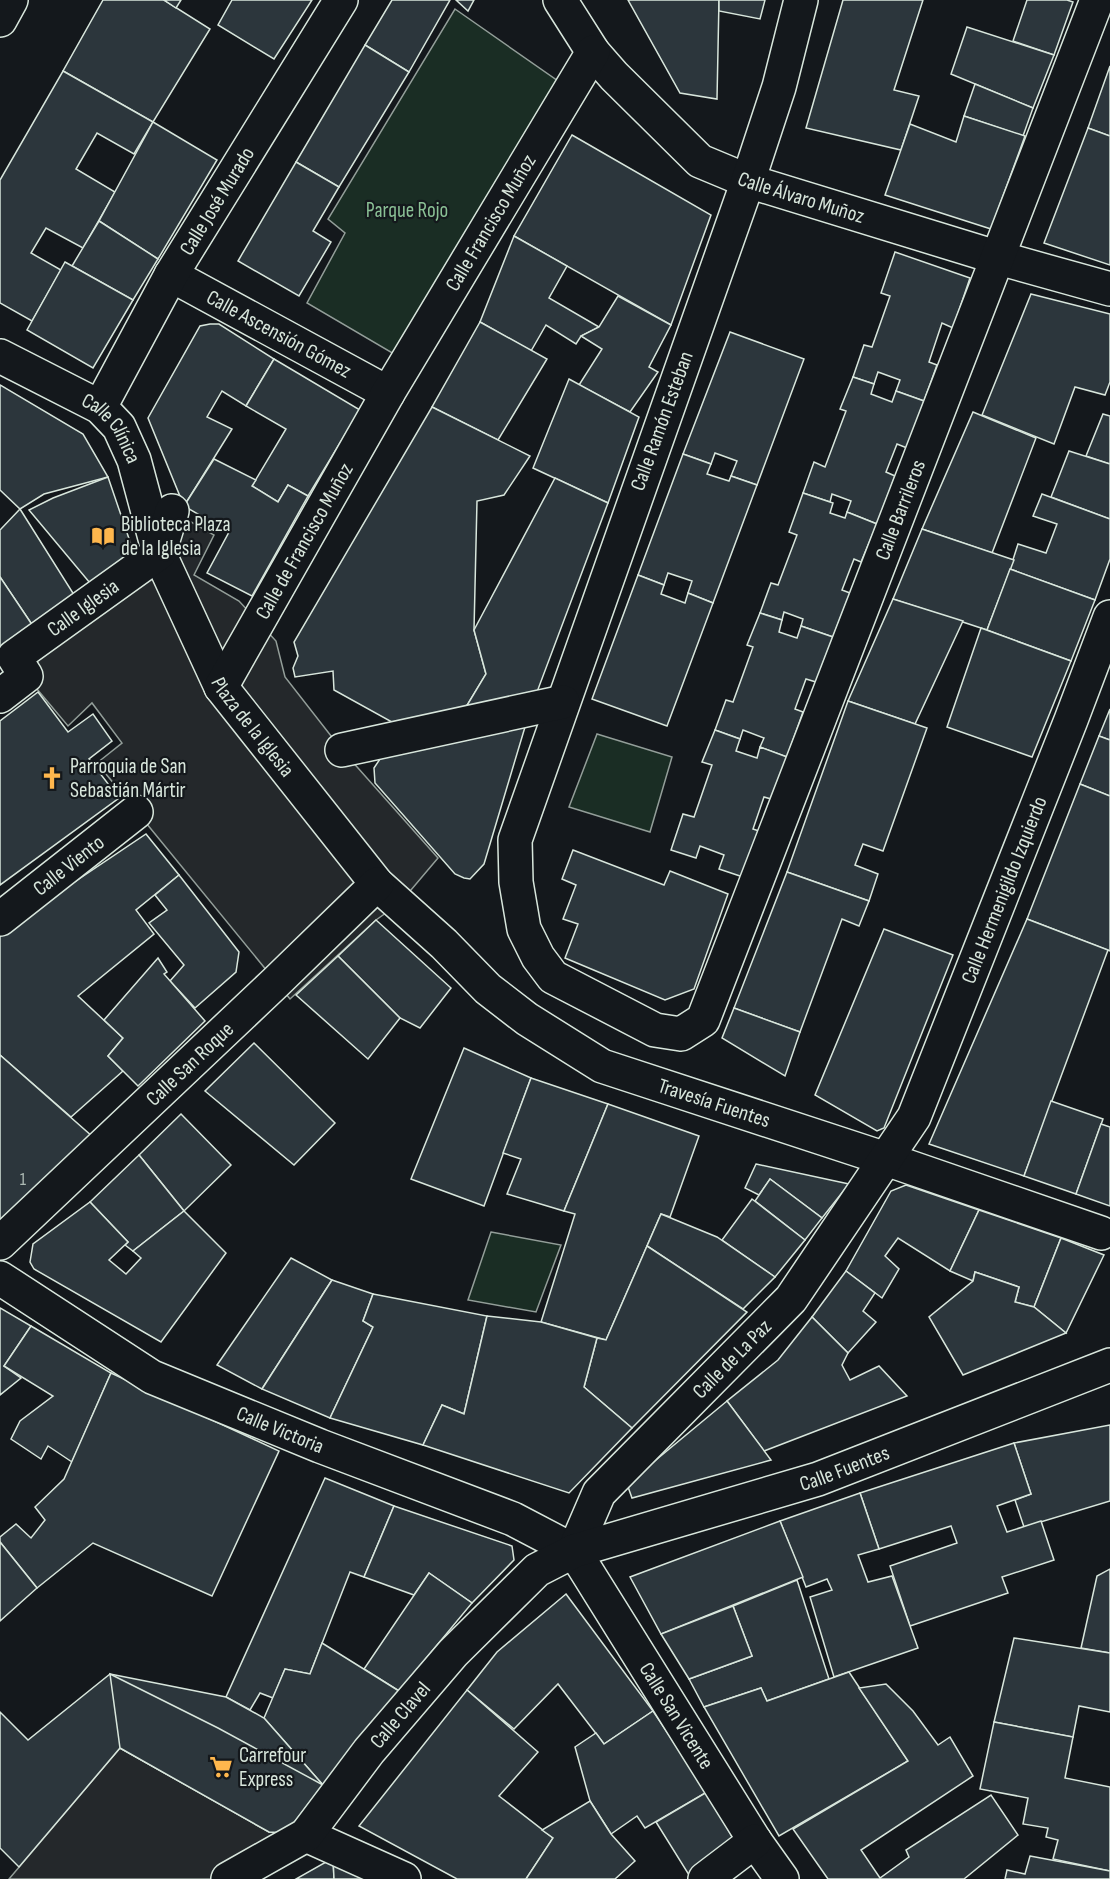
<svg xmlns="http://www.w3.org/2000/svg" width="1110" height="1879" font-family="'Sofia Sans Condensed',sans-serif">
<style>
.green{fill:#1a2d24;stroke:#939e99;stroke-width:1.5}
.parking{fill:#24282b;stroke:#939e99;stroke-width:1.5}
.building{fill:#2c363c;stroke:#d8e6dc;stroke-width:1.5}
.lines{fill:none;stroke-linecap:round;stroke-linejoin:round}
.minor-casing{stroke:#d8e6dc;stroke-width:36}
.minor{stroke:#14181c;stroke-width:33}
.labels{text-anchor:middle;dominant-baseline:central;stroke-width:4.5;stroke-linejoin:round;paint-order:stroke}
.number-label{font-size:18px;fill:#adbab4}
.street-label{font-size:21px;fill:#d8e6dc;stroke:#14181c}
.park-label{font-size:21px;fill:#8ac095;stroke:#14181c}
.poi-label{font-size:21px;fill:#d8e6dc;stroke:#14181c;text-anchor:start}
</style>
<rect width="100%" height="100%" fill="#14181c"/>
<g class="green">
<path d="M455,9L558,81L394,354L307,303L345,233L328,219Z"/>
<path d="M597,734L672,757L650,832L569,807Z"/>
<path d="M491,1232L561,1245L536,1312L468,1300Z"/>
</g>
<g class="parking">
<path d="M172,511L214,535L194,575L239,601L276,641L285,677L342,750L438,858L400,903L376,920L290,999L97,763L122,743L92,703L68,726L26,676L14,657L139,568Z"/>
<path d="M120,1748L269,1831L286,1833L228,1879H9Z"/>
</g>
<g class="building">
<path d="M103,0H164L210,29L153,122L63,71Z"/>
<path d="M164,0H181L176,8Z"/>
<path d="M232,0H312L274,59L218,25Z"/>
<path d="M392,0H450L409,72L365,45Z"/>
<path d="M456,0H474L468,11Z"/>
<path d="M628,0H719L717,99L680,93Z"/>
<path d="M719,0H765L760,19L719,11Z"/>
<path d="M843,0H923L894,90L919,96L901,150L806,128Z"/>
<path d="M1027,0H1067L1073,2L1054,55L1013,41Z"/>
<path d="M967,27L1054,55L1033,108L951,74Z"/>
<path d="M365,45L409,72L339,187L296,162Z"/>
<path d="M1110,66V136L1088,128Z"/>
<path d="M63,71L153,122L134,154L97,133L76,169L115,192L83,248L46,228L31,253L61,270L32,321L0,303V180Z"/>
<path d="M975,84L1033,108L1023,136L964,116Z"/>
<path d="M964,116L1025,136L991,229L885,195L910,124L956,142Z"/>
<path d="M153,122L217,160L158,259L99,221Z"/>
<path d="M1088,128L1110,136V265L1044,243Z"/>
<path d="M572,135L711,215L671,325L514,236Z"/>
<path d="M296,162L339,187L313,231L331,242L299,296L238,261Z"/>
<path d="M99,221L158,259L133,300L72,266Z"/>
<path d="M514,236L567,266L549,298L599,327L581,336L576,344L546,325L531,351L480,322Z"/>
<path d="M895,252L970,278L953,328L942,323L929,362L937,365L924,401L896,391L900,380L878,372L874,384L853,377L864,345L872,347L890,296L881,293Z"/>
<path d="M65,262L133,300L93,368L27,330Z"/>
<path d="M1031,294L1110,314V382L1105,395L1075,387L1054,444L982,415Z"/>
<path d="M618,296L671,325L649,367L658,372L630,412L579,385L602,349L581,336L599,327Z"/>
<path d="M480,322L547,359L498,440L432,407Z"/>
<path d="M210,324H219L274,359L246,406L222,391L207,417L232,429L184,506L148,418L200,326Z"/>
<path d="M730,332L804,359L757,485L731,476L737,461L715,453L711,464L683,454Z"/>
<path d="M274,359L360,410L308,496L288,485L278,502L252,486L286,429L246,406Z"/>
<path d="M853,377L874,384L871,394L892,402L896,391L924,401L907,448L897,444L886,472L895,476L877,524L847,512L851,501L832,494L830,502L803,493L814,462L825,467L846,411L840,409Z"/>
<path d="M569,379L639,417L608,503L533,468Z"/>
<path d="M0,385L83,434L108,477L44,494L20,509L0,490Z"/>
<path d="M432,407L530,456L504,495L477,501L474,630L486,674L463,712L399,726L334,690L333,671L295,677L293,668L298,656L294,642Z"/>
<path d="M973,412L1036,438L992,553L922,529Z"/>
<path d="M1103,414L1110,416V464L1086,456Z"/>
<path d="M1069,451L1110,464V519L1051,497Z"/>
<path d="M683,454L711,464L707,474L729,481L731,476L757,485L713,603L688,593L692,581L668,573L664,585L638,575Z"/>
<path d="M214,459L256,480L252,486L278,502L288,485L308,496L252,596L207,573L229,532L184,506Z"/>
<path d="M108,477L139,568L100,595L29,510L53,498Z"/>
<path d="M555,478L608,503L537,692L463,712L486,674L474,630Z"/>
<path d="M803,493L833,503L830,513L845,518L847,512L877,524L861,562L854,559L842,590L850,593L833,637L801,626L803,619L784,612L782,620L760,613L771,583L778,585L797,535L789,532Z"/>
<path d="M1042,494L1110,519V559L1095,600L1010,569L1018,544L1046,553L1057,524L1033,516Z"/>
<path d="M20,509L83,609L41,638L0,577V530Z"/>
<path d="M922,529L1014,560L987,630L893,599Z"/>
<path d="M1010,569L1095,600L1071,661L987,630Z"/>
<path d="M638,575L664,585L661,594L685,603L688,593L713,603L667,726L592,699Z"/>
<path d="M0,577L41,638L0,658Z"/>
<path d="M893,599L963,621L915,724L848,701Z"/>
<path d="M760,613L782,620L779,632L797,638L801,626L833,637L816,682L806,679L795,709L803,712L787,757L760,747L764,738L743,730L740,739L715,730L726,700L733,702L753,647L747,645Z"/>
<path d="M981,628L1071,661L1032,757L947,727Z"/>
<path d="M38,692L68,732L93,714L112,741L89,759L119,798L0,885V721Z"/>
<path d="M848,701L927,728L883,851L863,844L855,865L878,874L869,901L787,872Z"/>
<path d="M1110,709V740L1099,736Z"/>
<path d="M525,727L484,864L470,879L464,878L455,874L375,783L374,768L384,753Z"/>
<path d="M715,730L740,739L736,751L757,758L760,747L787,757L771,799L764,797L753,829L762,832L746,878L719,869L724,855L700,846L696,858L671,850L683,814L694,817L712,765L702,762Z"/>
<path d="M1099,736L1110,740V796L1080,784Z"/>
<path d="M1080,784L1110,796V951L1027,919Z"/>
<path d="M146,834L179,875L136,910L154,934L78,996L123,1038L108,1056L123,1071L71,1117L0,1055V932Z"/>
<path d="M573,850L664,885L670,871L728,894L694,989L665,1000L565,958L578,924L563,919L576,885L562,879Z"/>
<path d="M787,872L869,901L859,926L842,919L800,1032L734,1008Z"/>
<path d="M179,875L239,952L236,972L195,1008L170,981L184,965L149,923L167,910L155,895Z"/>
<path d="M1027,919L1108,950L1024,1176L929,1144Z"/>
<path d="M376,920L451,988L420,1028L400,1018L338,956Z"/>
<path d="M884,929L953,955L884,1128L877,1131L815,1095Z"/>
<path d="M338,956L400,1018L368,1059L296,995Z"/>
<path d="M158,958L167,972L164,974L205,1021L138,1086L108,1056L123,1038L104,1020Z"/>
<path d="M734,1008L800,1032L785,1076L722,1038Z"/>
<path d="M254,1043L335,1123L294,1165L205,1091Z"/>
<path d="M464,1048L531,1078L484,1206L411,1179Z"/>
<path d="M0,1055L93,1137L0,1220Z"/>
<path d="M531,1078L608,1104L564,1211L507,1194L521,1159L503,1153Z"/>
<path d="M1051,1101L1103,1119L1076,1194L1024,1176Z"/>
<path d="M608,1104L699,1136L670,1217L661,1214L606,1340L541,1322L575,1214L564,1211Z"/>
<path d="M181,1114L231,1165L184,1211L139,1155Z"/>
<path d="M1101,1124L1110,1127V1206L1076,1194Z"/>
<path d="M139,1155L184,1211L133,1251L125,1245L128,1242L90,1202Z"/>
<path d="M756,1164L849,1184L822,1218L770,1179L759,1195L745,1188Z"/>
<path d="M770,1179L822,1218L805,1240L755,1201Z"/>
<path d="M906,1185L979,1210L950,1271L898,1238L885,1256L899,1269L882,1298L846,1271L891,1191Z"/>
<path d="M752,1199L805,1240L775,1277L722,1240Z"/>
<path d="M90,1202L128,1242L109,1260L126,1274L141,1258L133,1251L184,1211L226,1253L161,1342L34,1269L30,1262L33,1244Z"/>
<path d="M979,1210L1061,1238L1034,1307L1015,1302L1019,1287L975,1272L973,1281L950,1271Z"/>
<path d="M661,1214L717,1237L775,1277L743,1309L647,1246Z"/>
<path d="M1061,1238L1104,1255L1066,1333L1034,1307Z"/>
<path d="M647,1246L747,1312L632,1428L584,1387L597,1338L606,1340Z"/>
<path d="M291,1258L332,1280L262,1389L217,1365Z"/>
<path d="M846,1271L875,1293L863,1311L876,1322L848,1353L812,1317Z"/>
<path d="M975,1272L1019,1287L1015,1302L1034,1307L1066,1333L963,1375L929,1317L973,1281Z"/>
<path d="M332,1280L373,1294L363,1321L373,1327L330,1418L262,1389Z"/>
<path d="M373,1294L487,1316L464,1414L442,1405L423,1445L330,1418L373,1327L363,1321Z"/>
<path d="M0,1308L31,1326L4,1366L21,1378L0,1395Z"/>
<path d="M487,1316L541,1322L597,1338L584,1387L632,1428L569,1493L423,1445L442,1405L464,1414Z"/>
<path d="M812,1317L848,1353L842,1365L850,1380L879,1366L907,1396L764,1451L727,1401L778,1360Z"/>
<path d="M31,1326L111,1373L72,1462L48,1446L41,1459L11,1439L20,1421L53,1396L4,1366Z"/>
<path d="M111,1373L279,1451L212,1596L93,1543L37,1588L0,1542V1537L16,1524L31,1538L45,1520L35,1507L64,1479Z"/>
<path d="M727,1401L771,1460L632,1498L627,1484Z"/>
<path d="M1110,1425V1501L1024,1527L1015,1500L1031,1494L1014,1443Z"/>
<path d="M1014,1443L1031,1494L997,1506L1007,1532L1041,1521L1054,1560L1002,1577L1008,1593L910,1626L890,1566L957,1543L951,1526L879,1549L860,1493Z"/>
<path d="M325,1478L394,1506L364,1577L350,1572L310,1674L285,1669L273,1698L260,1693L250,1710L226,1697Z"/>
<path d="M860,1493L879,1549L858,1555L868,1582L892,1576L918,1648L834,1677L810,1597L832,1590L827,1579L806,1587L780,1521Z"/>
<path d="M394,1506L512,1546L514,1560L472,1603L429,1573L414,1595L364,1577Z"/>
<path d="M780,1521L803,1577L661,1634L630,1577Z"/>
<path d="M0,1542L37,1588L0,1621Z"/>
<path d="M1110,1569V1653L1081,1648L1097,1576Z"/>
<path d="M429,1573L472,1603L399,1691L364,1669Z"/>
<path d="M797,1580L829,1679L767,1701L761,1688L704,1707L689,1679L752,1656L733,1606Z"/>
<path d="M566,1594L653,1711L604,1744L558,1684L514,1729L467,1690L497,1652Z"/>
<path d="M733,1606L752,1656L689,1679L661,1634Z"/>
<path d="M1014,1638L1110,1653V1712L1079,1706L1073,1737L994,1722Z"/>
<path d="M322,1643L399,1691L323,1785L264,1718L285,1669L310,1674Z"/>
<path d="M849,1672L908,1761L779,1836L704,1707L761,1688L767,1701Z"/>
<path d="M110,1674L226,1697L264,1718L323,1785L286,1833L269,1832L120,1748L19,1867L0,1848V1712L28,1740Z"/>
<path d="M110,1674L218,1728L323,1785L286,1833L269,1832L120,1748Z"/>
<path d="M886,1684L913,1711L938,1745L950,1737L973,1776L861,1850L880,1878L909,1857L906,1850L991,1795L1018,1835L964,1879H828L793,1829L908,1761L859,1688Z"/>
<path d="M467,1690L538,1752L499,1796L553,1838L526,1879H457L359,1826Z"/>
<path d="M653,1711L707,1792L645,1828L637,1816L611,1834L590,1801L575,1747L596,1733L604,1744Z"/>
<path d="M994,1722L1073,1737L1065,1778L1110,1787V1871L1053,1859L1058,1840L1046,1837L1048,1828L1023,1824L1028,1798L980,1789Z"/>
<path d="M707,1792L735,1842L689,1875L656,1822Z"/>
<path d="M590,1801L611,1834L635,1861L615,1879H526L553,1838L542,1830Z"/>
<path d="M1030,1856L1110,1871V1879H1005L1007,1870L1025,1874Z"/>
<path d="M333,1858L334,1879H296Z"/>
<path d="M333,1858L375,1879H334Z"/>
</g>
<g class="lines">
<g class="minor-casing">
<g id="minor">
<path id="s1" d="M560,0L593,52L614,76L700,161L748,181L999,258L1110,289"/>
<path id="s2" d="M801,0L779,87L748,181L515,840L516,882L524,929L538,957L553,977L655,1030L681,1034L703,1020L1097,0"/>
<path d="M0,20L11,0"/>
<path id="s3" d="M171,275L388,393"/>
<path id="s4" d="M0,356L100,407L119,427L134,460L159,553L221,687L377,884L444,944L488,989L527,1019L602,1066L886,1159L1101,1233"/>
<path id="s5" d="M100,407L171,275L341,0"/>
<path id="s6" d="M221,687L388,393L593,52"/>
<path id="s7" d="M0,696L26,676L14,657L159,553L172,511"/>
<path d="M342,750L563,702"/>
<path id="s8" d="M0,919L136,812"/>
<path id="s9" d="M0,1243L275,983L377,884"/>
<path id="s10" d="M0,1278L152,1377L320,1446L513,1519L574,1551"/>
<path id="s11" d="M574,1551L599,1493L791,1299L914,1117L1071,720L1110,617"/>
<path id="s12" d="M574,1551L755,1841L782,1879"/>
<path d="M306,1835L404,1879"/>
<path id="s13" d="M228,1879L306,1835L369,1751L453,1653L537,1570L574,1551L818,1479L1110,1365"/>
<path d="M705,1879L755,1841"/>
</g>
</g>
<use href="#minor" class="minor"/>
</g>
<defs>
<g id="library-bare" transform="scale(1.8)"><path d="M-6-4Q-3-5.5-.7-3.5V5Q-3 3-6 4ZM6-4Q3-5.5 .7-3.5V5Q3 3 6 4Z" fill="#ffb74d" stroke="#14181c" stroke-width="2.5" paint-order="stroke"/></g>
<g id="church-bare" transform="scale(1.8)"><path d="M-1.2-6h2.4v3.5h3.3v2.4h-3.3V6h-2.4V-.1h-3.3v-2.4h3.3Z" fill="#ffb74d" stroke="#14181c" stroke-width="2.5" paint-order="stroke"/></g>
<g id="supermarket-bare" transform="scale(1.8)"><path d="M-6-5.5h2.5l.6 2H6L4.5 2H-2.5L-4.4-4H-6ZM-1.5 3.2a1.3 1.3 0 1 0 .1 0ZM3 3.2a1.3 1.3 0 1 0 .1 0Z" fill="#ffb74d" stroke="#14181c" stroke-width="2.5" paint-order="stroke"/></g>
</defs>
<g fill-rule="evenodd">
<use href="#library-bare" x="103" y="536"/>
<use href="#church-bare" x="52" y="778"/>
<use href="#supermarket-bare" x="221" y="1767"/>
</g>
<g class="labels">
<g class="number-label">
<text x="23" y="1179">1</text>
</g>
<g class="street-label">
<text stroke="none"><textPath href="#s1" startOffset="322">Calle Álvaro Muñoz</textPath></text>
<text stroke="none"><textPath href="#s5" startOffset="237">Calle José Murado</textPath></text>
<text stroke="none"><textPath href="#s6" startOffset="537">Calle Francisco Muñoz</textPath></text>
<text stroke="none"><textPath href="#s3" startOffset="123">Calle Ascensión Gómez</textPath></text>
<text transform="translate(662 421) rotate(-70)">Calle Ramón Esteban</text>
<text stroke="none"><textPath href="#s4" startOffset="136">Calle Clínica</textPath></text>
<text stroke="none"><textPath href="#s2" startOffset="1748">Calle Barrileros</textPath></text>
<text stroke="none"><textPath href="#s6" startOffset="168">Calle de Francisco Muñoz</textPath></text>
<text stroke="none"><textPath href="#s7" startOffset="140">Calle Iglesia</textPath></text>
<text stroke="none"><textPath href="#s4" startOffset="471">Plaza de la Iglesia</textPath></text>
<text stroke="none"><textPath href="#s8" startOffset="87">Calle Viento</textPath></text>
<text stroke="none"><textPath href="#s11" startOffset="800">Calle Hermenigildo Izquierdo</textPath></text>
<text stroke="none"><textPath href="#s9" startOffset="261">Calle San Roque</textPath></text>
<text stroke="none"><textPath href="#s4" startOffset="1080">Travesía Fuentes</textPath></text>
<text stroke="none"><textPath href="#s11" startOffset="252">Calle de La Paz</textPath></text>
<text stroke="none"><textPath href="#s10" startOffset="320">Calle Victoria</textPath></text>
<text stroke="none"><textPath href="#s13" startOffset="766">Calle Fuentes</textPath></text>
<text stroke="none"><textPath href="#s13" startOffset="242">Calle Clavel</textPath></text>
<text stroke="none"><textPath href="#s12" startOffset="194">Calle San Vicente</textPath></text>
</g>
<g class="park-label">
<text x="407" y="210">Parque Rojo</text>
</g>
<g class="poi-label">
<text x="121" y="524">Biblioteca Plaza<tspan x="121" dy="24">de la Iglesia</tspan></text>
<text x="70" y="766">Parroquia de San<tspan x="70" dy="24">Sebastián Mártir</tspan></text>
<text x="239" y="1755">Carrefour<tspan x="239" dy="24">Express</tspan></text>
</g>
</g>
</svg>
